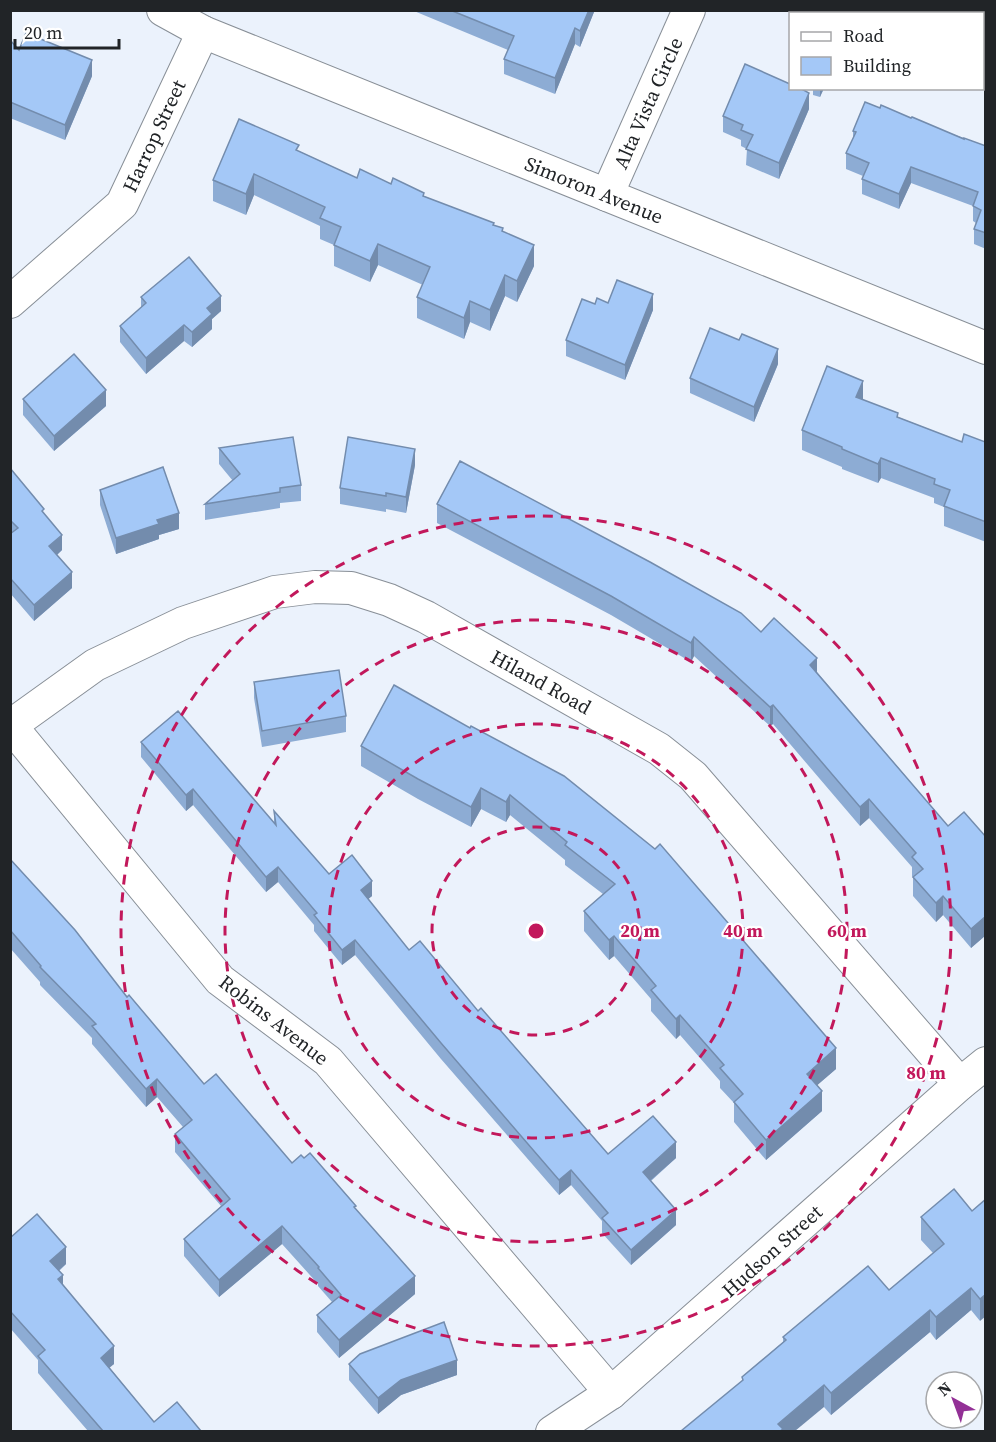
<svg xmlns="http://www.w3.org/2000/svg" width="996" height="1442" font-family="'Source Serif 4',serif">
<style>
.lines{fill:none;stroke-linecap:round;stroke-linejoin:round}
.street-casing{stroke:#888f97;stroke-width:34}
.street{stroke:#fff;stroke-width:32}
.wall{fill:#8dacd4}
.shaded-wall{fill:#738cad}
.building{fill:#a4c8f7;stroke:#738cad;stroke-width:1.5}
.ring{fill:none;stroke:#c2185b;stroke-width:3;stroke-dasharray:10 8}
.labels{text-anchor:middle;dominant-baseline:central;stroke-width:4.5;stroke-linejoin:round;paint-order:stroke}
.street-label{font-size:20px;fill:#212427;stroke:#fff}
.centre{fill:#c2185b;stroke:#fff;stroke-width:3}
.ring-label{font-size:18px;text-anchor:middle;font-weight:bold;fill:#c2185b;stroke:#fff;stroke-width:4.5;stroke-linejoin:round;paint-order:stroke}
</style>
<rect width="100%" height="100%" fill="#ebf2fc"/>
<g class="lines">
<g class="street-casing">
<g id="street">
<path d="M163,10L203,32L986,348"/>
<path d="M607,195L689,10"/>
<path d="M10,302L122,204L203,32"/>
<path d="M10,725L220,980L328,1061L611,1393"/>
<path d="M10,726L95,665L183,623L275,592L315,587L351,588L389,600L426,617L659,749L693,776L960,1084"/>
<path d="M552,1432L611,1393L960,1084L986,1063"/>
</g>
</g>
<use href="#street" class="street"/>
</g>
<g class="wall">
<path d="M414,10H594V12L580,47L575,44L555,94L504,74V59L508,50L414,11Z"/>
<path d="M10,40L19,50L92,76L65,140L10,118Z"/>
<path d="M813,88H824L820,97L813,95Z"/>
<path d="M880,108L986,146V249L974,244V229L976,223L973,221V206L911,183L899,209L862,194V179L863,176L846,169V153L853,139V131Z"/>
<path d="M809,109L779,179L746,165L747,149L741,146V140L723,132V116Z"/>
<path d="M299,151L357,178L391,184L424,196L494,225L503,232L534,266L517,302L505,296L490,331L470,322L464,339L417,318V297L423,285L378,265L370,282L334,266V245L320,239V226L254,195L246,215L213,201V180Z"/>
<path d="M141,297L221,311L212,319V329L192,347L184,341L146,374L120,342V326L141,308Z"/>
<path d="M595,304L653,310L625,380L566,356V340Z"/>
<path d="M778,364L754,422L690,393V378Z"/>
<path d="M23,399L106,406L54,451L23,415Z"/>
<path d="M863,400L898,417L962,442H985L986,441V542L944,526V507L934,503V498L881,478L878,483L842,469V467L802,450V430Z"/>
<path d="M219,448L301,485V501L280,503V508L205,520V504L233,481L219,464Z"/>
<path d="M415,465L406,513L386,509V512L340,504V488Z"/>
<path d="M10,468L44,514L62,550L57,555L72,588L34,621L10,593Z"/>
<path d="M100,490L179,529L159,535V539L116,554L100,505Z"/>
<path d="M437,504L761,632L817,672L948,826L986,837V935L971,948L943,915L936,922L913,896V878L912,876V867L869,818L860,826L773,724L770,726L694,656L691,662L611,615L437,523Z"/>
<path d="M254,682L346,716V732L262,747L254,698Z"/>
<path d="M394,685L836,1069L817,1085L822,1111L766,1160L734,1122V1103L720,1088V1081L680,1035L676,1039L651,1011V999L614,956L609,960L584,931V911L603,894L565,865V860L510,815L506,822L481,809L471,827L418,799L361,766V746Z"/>
<path d="M141,742L274,823V811L329,874L372,896L368,899L409,950L478,1011L608,1154L676,1158L651,1181L676,1225L631,1265L602,1233V1221L571,1185L559,1195L441,1059L355,955L342,965L314,931V925L278,882L266,892L193,805L186,811L141,757Z"/>
<path d="M10,859L127,997L204,1084L292,1163L356,1209L415,1294L339,1358L317,1332V1315L332,1302L318,1286V1284L282,1244L219,1297L184,1256V1239L221,1206L175,1152V1134L183,1127L157,1097L146,1107L92,1044V1038L40,985V982L10,948Z"/>
<path d="M986,1199L980,1321L971,1310L936,1340L930,1332L831,1415L824,1407L742,1381V1377L783,1342V1337L889,1290L933,1253L921,1240V1217L972,1211Z"/>
<path d="M10,1238L66,1264L59,1271L63,1286L114,1364L109,1367L154,1422L201,1431H88L38,1373V1360L10,1328Z"/>
<path d="M349,1364L457,1375L401,1395L378,1414L349,1380Z"/>
</g>
<g class="shaded-wall">
<path d="M589,10H594V12L580,47V31Z"/>
<path d="M853,10H861L860,14H852Z"/>
<path d="M575,28V44L555,94V78Z"/>
<path d="M92,60V76L65,140V125Z"/>
<path d="M820,88H824L820,97Z"/>
<path d="M809,93V109L779,179V163Z"/>
<path d="M911,167V183L899,209V194Z"/>
<path d="M254,174V195L246,215V194Z"/>
<path d="M378,244V265L370,282V261Z"/>
<path d="M534,245V266L517,302V281Z"/>
<path d="M505,275V296L490,331V310Z"/>
<path d="M653,294V310L625,380V365Z"/>
<path d="M221,296V311L212,319V329L192,347V332L207,308Z"/>
<path d="M470,301V322L464,339V318Z"/>
<path d="M184,325V341L146,374V358Z"/>
<path d="M778,349V364L754,422V407Z"/>
<path d="M863,381V400L856,397Z"/>
<path d="M106,390V406L54,451V436Z"/>
<path d="M415,449V465L406,513V497Z"/>
<path d="M881,458V478L878,483V464Z"/>
<path d="M179,513V529L159,535V539L116,554V538L157,520Z"/>
<path d="M62,535V550L49,562V546Z"/>
<path d="M72,572V588L34,621V605Z"/>
<path d="M694,637V656L691,662V643Z"/>
<path d="M817,658V677L810,665Z"/>
<path d="M773,705V724L770,726V707Z"/>
<path d="M481,788V809L471,827V807Z"/>
<path d="M193,789V805L186,811V795Z"/>
<path d="M510,795V815L506,822V802Z"/>
<path d="M869,799V818L860,826V807Z"/>
<path d="M278,867V882L266,892V877Z"/>
<path d="M372,881V896L361,905V890Z"/>
<path d="M943,896V915L936,922V903Z"/>
<path d="M986,916V935L971,948V929Z"/>
<path d="M614,936V956L609,960V940Z"/>
<path d="M355,940V955L342,965V950Z"/>
<path d="M680,1015V1035L676,1039V1019Z"/>
<path d="M836,1048V1069L807,1094V1074Z"/>
<path d="M157,1079V1097L146,1107V1089Z"/>
<path d="M822,1091V1111L766,1160V1140Z"/>
<path d="M676,1142V1158L643,1187V1172Z"/>
<path d="M571,1170V1185L559,1195V1180Z"/>
<path d="M676,1210V1225L631,1265V1250Z"/>
<path d="M282,1226V1244L219,1297V1280Z"/>
<path d="M66,1247V1264L50,1278V1261Z"/>
<path d="M63,1275V1292L58,1279Z"/>
<path d="M415,1276V1294L339,1358V1340Z"/>
<path d="M971,1288V1310L936,1340V1317Z"/>
<path d="M986,1294V1316L980,1321V1299Z"/>
<path d="M930,1310V1332L831,1415V1393Z"/>
<path d="M114,1346V1364L101,1375V1358Z"/>
<path d="M457,1360V1375L401,1395L378,1414V1398L401,1380Z"/>
<path d="M824,1385V1407L795,1431H778V1424Z"/>
</g>
<g class="building">
<path d="M450,10H589L580,31L575,28L555,78L504,59L514,36Z"/>
<path d="M820,10H853L852,14H823V12L820,11Z"/>
<path d="M26,33L92,60L65,125L10,102V40L19,50Z"/>
<path d="M745,64L790,84V88H800L809,93L779,163L746,149L753,135L741,130L743,125L723,116Z"/>
<path d="M865,102L880,108L881,105L911,118L912,117L964,139V138L986,146V233L974,229L981,210L973,206L978,192L911,167L899,194L862,179L869,163L846,153L856,132L853,131Z"/>
<path d="M239,119L299,145L296,150L357,178L360,169L391,184L393,178L424,193L423,196L494,223L493,225L503,228L502,231L534,245L517,281L505,275L490,310L470,301L464,318L417,297L430,267L378,244L370,261L334,245L341,227L320,218L325,207L254,174L246,194L213,180Z"/>
<path d="M189,257L221,296L207,308L212,314L192,332L184,325L146,358L120,326L146,303L141,297Z"/>
<path d="M617,280L653,294L625,365L566,340L582,299L595,304L597,298L608,303Z"/>
<path d="M710,328L739,340L742,334L778,349L754,407L690,378Z"/>
<path d="M74,354L106,390L54,436L23,399Z"/>
<path d="M827,366L863,381L856,397L898,413L897,417L962,442L964,434L985,442L986,441V522L944,506L950,490L934,484L935,479L881,458L878,464L842,449V447L802,430Z"/>
<path d="M293,437L301,485L280,488V492L205,504L240,474L219,448Z"/>
<path d="M348,437L415,449L406,497L386,493V496L340,488Z"/>
<path d="M460,461L650,562L741,613L761,632L774,618L817,658L810,665L948,826L964,812L986,837V916L971,929L943,896L936,903L913,877L923,869L912,857L916,853L869,799L860,807L773,705L770,707L694,637L691,643L611,596L437,504Z"/>
<path d="M163,467L179,513L157,520L159,524L116,538L100,490Z"/>
<path d="M10,468L44,509L42,511L62,535L49,546L72,572L34,605L10,578V534L18,528L10,520Z"/>
<path d="M339,670L346,716L262,731L254,682Z"/>
<path d="M394,685L470,728L471,726L564,776L655,849L660,844L836,1048L807,1074L822,1091L766,1140L734,1102L743,1094L720,1068L724,1065L680,1015L676,1019L651,990L656,986L614,936L609,940L584,911L615,884L565,845L567,842L510,795L506,802L481,788L471,807L418,779L361,746Z"/>
<path d="M178,711L276,825L274,811L329,874L352,855L372,881L361,890L409,950L420,941L478,1011L481,1008L608,1154L653,1116L676,1142L643,1172L676,1210L631,1250L602,1218L608,1213L571,1170L559,1180L441,1043L355,940L342,950L314,915L317,913L278,867L266,877L193,789L186,795L141,742Z"/>
<path d="M10,859L75,930L127,997L129,995L204,1084L216,1074L292,1163L301,1155L304,1158L310,1153L356,1206L354,1207L415,1276L339,1340L317,1315L341,1295L318,1268L319,1267L282,1226L219,1280L184,1239L230,1199L175,1134L192,1120L157,1079L146,1089L92,1026L96,1024L40,967L41,966L10,930Z"/>
<path d="M954,1189L972,1211L986,1199V1294L980,1299L971,1288L936,1317L930,1310L831,1393L824,1385L778,1424L783,1429L780,1431H681L743,1380L742,1377L786,1340L783,1337L868,1266L889,1290L944,1244L921,1217Z"/>
<path d="M37,1214L66,1247L50,1261L63,1275L58,1279L114,1346L101,1358L154,1422L177,1402L201,1431H103L38,1356L45,1350L10,1311V1238Z"/>
<path d="M444,1322L457,1360L401,1380L378,1398L349,1364L360,1354Z"/>
</g>
<g class="ring">
<circle cx="536" cy="931" r="104"/>
<circle cx="536" cy="931" r="207"/>
<circle cx="536" cy="931" r="311"/>
<circle cx="536" cy="931" r="415"/>
</g>
<g class="labels">
<g class="street-label">
<text transform="translate(648 103) rotate(-66)">Alta Vista Circle</text>
<text transform="translate(154 136) rotate(-65)">Harrop Street</text>
<text transform="translate(594 190) rotate(22)">Simoron Avenue</text>
<text transform="translate(541 682) rotate(29)">Hiland Road</text>
<text transform="translate(274 1020) rotate(38)">Robins Avenue</text>
<text transform="translate(772 1251) rotate(-42)">Hudson Street</text>
</g>
</g>
<circle cx="536" cy="931" r="9" class="centre"/>
<g class="ring-label">
<text x="640" y="937">20 m</text>
<text x="743" y="937">40 m</text>
<text x="847" y="937">60 m</text>
<text x="926" y="1079">80 m</text>
</g>
<rect width="996" height="1442" fill="none" stroke="#212427" stroke-width="24"/>
<rect x="789" y="12" width="195" height="78" fill="#ffffff" stroke="#a6a7a9" stroke-width="1.5"/>
<rect x="801" y="32" width="30" height="9" fill="#ffffff" stroke="#a6a7a9" stroke-width="1.5"/>
<text x="843" y="42" font-size="18" fill="#212427">Road</text>
<rect x="801" y="57" width="30" height="18" fill="#a4c8f7" stroke="#a6a7a9" stroke-width="1.5"/>
<text x="843" y="72" font-size="18" fill="#212427">Building</text>
<g transform="translate(954 1400) rotate(319)"><circle r="28" fill="#ffffff" stroke="#a6a7a9" stroke-width="1.5"/>
<path d="M0-4.5L10 22L0 15L-10 22Z" fill="#933096"/>
<text y="-9" font-size="16" font-weight="bold" text-anchor="middle" fill="#212427">N</text>
</g>
<path d="M15 39v9h104v-9" fill="none" stroke="#212427" stroke-width="3"/>
<text x="24" y="39" font-size="18" fill="#212427" stroke="#ffffff" stroke-width="4.5" paint-order="stroke">20 m</text>
</svg>
